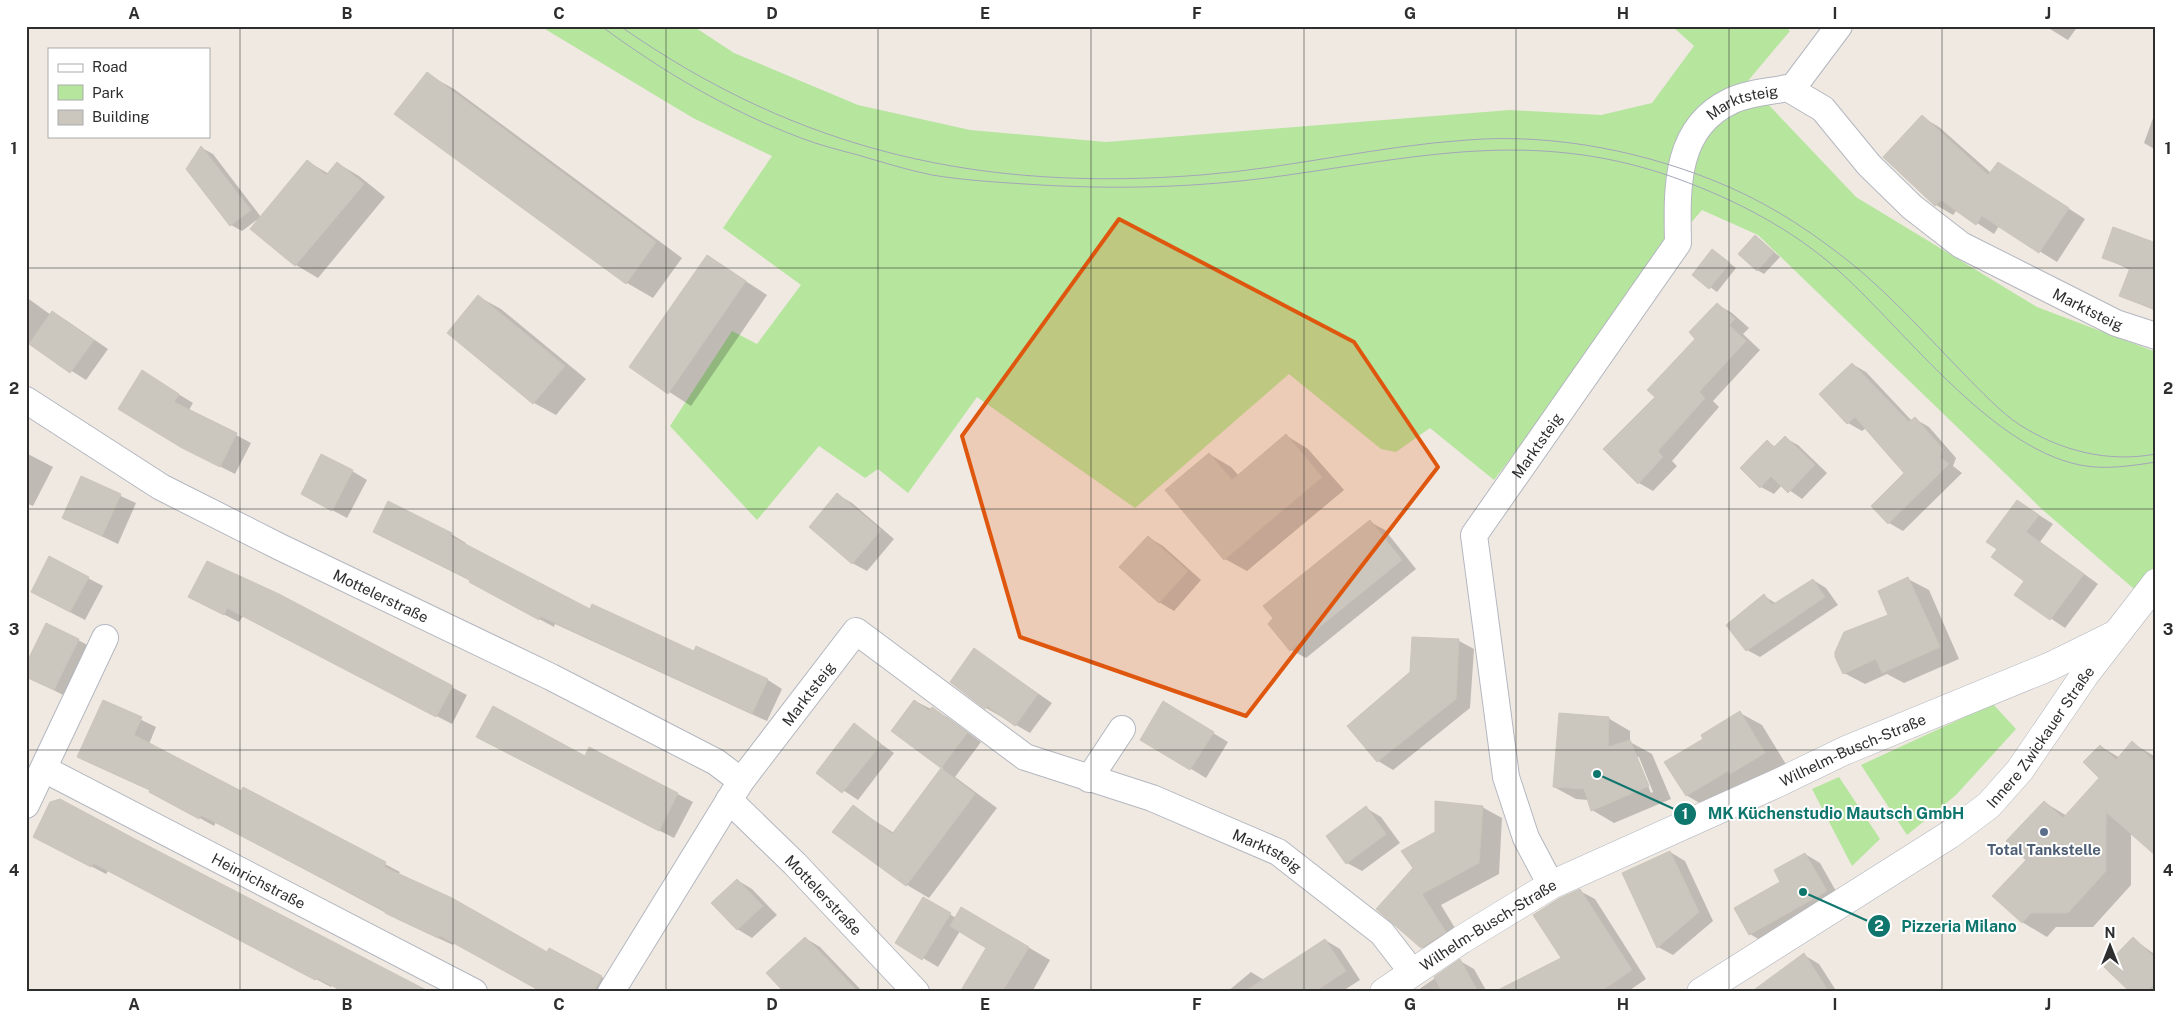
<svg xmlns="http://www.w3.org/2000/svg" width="2182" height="1018" font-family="'Public Sans',sans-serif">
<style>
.green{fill:#b6e59e}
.shadow{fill:#0003;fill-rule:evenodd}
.building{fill:#cbc7bf;stroke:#cbc5ba}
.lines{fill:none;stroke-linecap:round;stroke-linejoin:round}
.minor-casing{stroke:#b4b7c1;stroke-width:28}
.secondary-casing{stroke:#b4b7c1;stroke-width:29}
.minor{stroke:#fff;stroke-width:26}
.secondary{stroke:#fff;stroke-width:28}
.tram{stroke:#a3a6b8;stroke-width:1}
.marked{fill:#df570e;fill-opacity:0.2;stroke:#df570e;stroke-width:4;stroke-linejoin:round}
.grid{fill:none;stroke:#2e2e2e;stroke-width:1;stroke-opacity:0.55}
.service-dot{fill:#5c6f8a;stroke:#fff;stroke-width:2}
.labels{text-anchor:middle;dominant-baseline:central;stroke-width:4;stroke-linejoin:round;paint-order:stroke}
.street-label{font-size:15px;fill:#2e2e2e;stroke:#fff}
.service-label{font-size:15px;font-weight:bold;fill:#4e5e75;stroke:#fff}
.leader{fill:none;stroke:#0f766e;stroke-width:2}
.callout-dot{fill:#0f766e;stroke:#fff;stroke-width:2}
.mark-label{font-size:15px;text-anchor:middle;font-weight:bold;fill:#fff}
.callout-label{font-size:16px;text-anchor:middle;font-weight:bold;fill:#0f766e;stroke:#fff;stroke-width:4;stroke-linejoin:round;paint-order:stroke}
.neatline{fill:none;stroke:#2e2e2e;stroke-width:2}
.grid-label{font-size:16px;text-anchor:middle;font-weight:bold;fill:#2e2e2e}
</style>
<rect width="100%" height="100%" fill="#efe9e1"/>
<g class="green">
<path d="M540,26H693L734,53L858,105L970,130L1106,142L1510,110L1601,115L1652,103L1694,46L1672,26H1785L1790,31L1747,82L1856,197L2037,307L2156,352V608L2044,511L1758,235L1702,210L1670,247L1494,480L1430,428L1396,452L1381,449L1289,374L1135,508L977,397L908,493L878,469L865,478L819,446L757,520L670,426L732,331L757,344L801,285L723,228L772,156L693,118Z"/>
<path d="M1993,704L2016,729L1956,795L1907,835L1861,765Z"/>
<path d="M1839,777L1880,839L1852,866L1812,789Z"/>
</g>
<g class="shadow">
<path d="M2045,26H2078L2068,40Z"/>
<path d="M427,74L454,89L682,258L653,298L627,283Z"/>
<path d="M2156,110V150L2144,143Z"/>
<path d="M1922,117L1939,127L1991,173L1998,163L2085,219L2057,262L1999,226L1994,234L1957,210L1953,215L1936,205Z"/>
<path d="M202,148L213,154L261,217L307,161L329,174L337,163L359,176L385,197L318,278L296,265L251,229L258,219L242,231L231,225Z"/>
<path d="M1756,237L1780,257L1764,274L1757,270Z"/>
<path d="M2156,245V311L2120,295L2130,270L2104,257Z"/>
<path d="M1719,255L1736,268L1717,292L1693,275Z"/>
<path d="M707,256L767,295L691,406L631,367Z"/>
<path d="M26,297L51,315L53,313L67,321L108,349L86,380L26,342Z"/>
<path d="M479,297L501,309L586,379L556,415L534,403Z"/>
<path d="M1718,305L1732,313L1749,328L1743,334L1760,350L1713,401L1719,407L1672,461L1677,466L1653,491L1639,483L1656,397Z"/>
<path d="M1852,364L1866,372L1912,421L1915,419L1929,427L1956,458L1953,466L1962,473L1903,531L1889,523L1872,506L1906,473L1866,428L1862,431L1848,423L1820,395Z"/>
<path d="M157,381L193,403L189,410L251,443L235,474L182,447Z"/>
<path d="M1287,436L1308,449L1344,490L1247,571L1225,559L1209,454L1231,467L1239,476Z"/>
<path d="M1785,438L1798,445L1827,473L1802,499L1782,485L1774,494L1761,487L1742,468L1767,442L1776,447Z"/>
<path d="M26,453L53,467L33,506L26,503Z"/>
<path d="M352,471L367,480L347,518L317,502Z"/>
<path d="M81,478L136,503L118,544L63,518Z"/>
<path d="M838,495L852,503L894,539L867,571L852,563Z"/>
<path d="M2017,501L2053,524L2040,542L2098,584L2065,628L2016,595L2026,581L1999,549Z"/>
<path d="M389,503L451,534L466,543L465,545L590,610L694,653L697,648L768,680L782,689L767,721L555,624L554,627L485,590L471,581L389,540L374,532Z"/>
<path d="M1370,522L1385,530L1416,569L1306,658L1291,650Z"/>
<path d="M1148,537L1163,546L1201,580L1174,611L1159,602Z"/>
<path d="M207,562L467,695L452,724L243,616L239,622L205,605Z"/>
<path d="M88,578L103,586L85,620L47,600Z"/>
<path d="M1908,579L1929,590L1959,659L1904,683L1887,674L1865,684L1844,673L1890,615Z"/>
<path d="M1813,580L1826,588L1838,605L1760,657L1747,650L1764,596L1777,604Z"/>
<path d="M1413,638L1459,641L1474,649L1470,708L1393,770L1378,761L1412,672Z"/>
<path d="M78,640L93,648L69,698L26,676Z"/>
<path d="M975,650L1052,703L1030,733L986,708Z"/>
<path d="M915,701L947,717L981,742L955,777L997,808L929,898L907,885L833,832L853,807L894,833L943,768L893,731Z"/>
<path d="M104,702L156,727L149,744L385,864L400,872L398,875L547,953L550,949L602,977L617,986L615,992H545L454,942L453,945L401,921L216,822L214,826L151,791L94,765L79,756Z"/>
<path d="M1178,712L1228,742L1206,778L1142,739Z"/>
<path d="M1740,713L1762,725L1787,766L1708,808L1686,795L1704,739Z"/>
<path d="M1608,718L1630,731V742L1652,754L1671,799L1614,823L1592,810L1588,800L1576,799L1554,787ZM1636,757H1639L1653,792L1651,793Z"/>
<path d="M854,725L894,753L858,800L817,773Z"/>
<path d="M2132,743L2156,757V854L2131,832V885L2093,927H2056L2047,937L2022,922L2028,860L2044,802L2067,816L2101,778L2100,746L2120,758Z"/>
<path d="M492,745L585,758L590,748L693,802L674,838Z"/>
<path d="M51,803L332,985L331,987L108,871L106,874L50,845Z"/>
<path d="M1482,807L1502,818L1499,874L1441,905L1464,943L1441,959L1422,947L1378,909Z"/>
<path d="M1366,808L1381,817L1400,843L1362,871L1347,863Z"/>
<path d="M1670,852L1685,861L1713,921L1673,955L1658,947Z"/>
<path d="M1805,854L1820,863L1841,900L1765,943L1750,934L1782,882Z"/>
<path d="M737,880L752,889L777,915L752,938L737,929Z"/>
<path d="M1580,891L1595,899L1646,979L1627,992H1497L1563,958Z"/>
<path d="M923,898L956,918L962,908L1050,960L1032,992H961L987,948L960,931L938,967L896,942Z"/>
<path d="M805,938L820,947L863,992H786Z"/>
<path d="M2133,939L2156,955V992H2132Z"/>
<path d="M1325,940L1340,949L1360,980L1341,992H1227L1251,972L1264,980Z"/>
<path d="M1804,955L1819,964L1837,992H1752Z"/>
<path d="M1460,961L1474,969L1487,992H1415Z"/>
</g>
<g class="building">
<path d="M427,72L656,242L626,284L394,114Z"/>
<path d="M1922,115L1988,175L1998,162L2069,208L2039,253L1982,216L1976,225L1941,200L1935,206L1883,157Z"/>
<path d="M201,146L251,210L230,226L186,169Z"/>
<path d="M307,160L326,175L337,162L364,184L295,266L250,229Z"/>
<path d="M2113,227L2156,243V310L2119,296L2130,268L2102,258Z"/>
<path d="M1755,235L1774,252L1757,271L1738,254Z"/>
<path d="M1712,249L1730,263L1709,289L1692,275Z"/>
<path d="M707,255L746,281L668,394L629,367Z"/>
<path d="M478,295L565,366L533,404L447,333Z"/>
<path d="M1717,303L1735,319L1729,325L1746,341L1699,392L1705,398L1658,451L1663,457L1638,484L1603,449L1655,397L1647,390L1695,339L1689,332Z"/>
<path d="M52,311L94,340L70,373L29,344Z"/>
<path d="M1852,363L1909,422L1915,417L1943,449L1940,457L1949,464L1888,524L1871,506L1904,473L1855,417L1847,424L1819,394Z"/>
<path d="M142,370L179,394L174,402L237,433L220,467L182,448L118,409Z"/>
<path d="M1286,434L1322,477L1224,560L1165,490L1209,453L1232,480Z"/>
<path d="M1785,436L1815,465L1788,493L1771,476L1760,488L1740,468L1767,440L1774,447Z"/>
<path d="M321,454L353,470L332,511L301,494Z"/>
<path d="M81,476L121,494L102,536L62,518Z"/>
<path d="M837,493L881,530L852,564L809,527Z"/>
<path d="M2017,500L2039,515L2026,532L2084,574L2050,620L2014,595L2024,581L1991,557L1997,549L1986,542Z"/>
<path d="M388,501L452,533L450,536L590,609L592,604L694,651L696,646L768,679L752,714L540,616L539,620L469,582L470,580L373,532Z"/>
<path d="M1370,520L1402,560L1290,651L1268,624L1273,618L1263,606Z"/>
<path d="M1148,536L1188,571L1159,603L1119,567Z"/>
<path d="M49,556L89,577L70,612L31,592Z"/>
<path d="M207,561L279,594L453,686L436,717L227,608L224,615L188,597Z"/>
<path d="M1908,577L1940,647L1882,673L1876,659L1843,674L1835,657V652L1844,632L1888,615L1878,591Z"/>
<path d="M1813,579L1825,597L1746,651L1726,625L1764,594L1772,605Z"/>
<path d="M46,623L79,639L54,690L26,677V664Z"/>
<path d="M1412,637L1459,639L1456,699L1377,762L1347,726L1410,672Z"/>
<path d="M974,648L1038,694L1015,726L987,706L985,709L950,682Z"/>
<path d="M103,700L142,717L134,735L241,791L243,787L386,862L384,867L452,898L547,952L549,948L602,976L593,992H542L439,935L438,938L385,913V911L201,815L199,819L149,792L150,790L77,757Z"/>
<path d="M914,700L929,711L932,707L967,733L941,768L891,731Z"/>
<path d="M1163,701L1214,732L1190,770L1140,740Z"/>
<path d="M493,706L585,756L589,747L678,793L659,831L476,737Z"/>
<path d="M1740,711L1765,753L1730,774L1728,771L1686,796L1664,762L1703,739L1701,735Z"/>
<path d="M1559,713L1609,717L1608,747L1630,740L1649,786L1591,811L1584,789L1553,787Z"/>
<path d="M854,723L881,744L842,793L816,773Z"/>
<path d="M2132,741L2156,763V856L2106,812V871L2068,913H2031L2022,923L1992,896L2026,860L2006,841L2044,801L2063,818L2099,778L2083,762L2100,745L2116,760Z"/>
<path d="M941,768L975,794L906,886L832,832L853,805L892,834Z"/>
<path d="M60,799L133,838L430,992H344L317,978L315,980L93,863L91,867L33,837L50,802Z"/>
<path d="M1435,801L1483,806L1479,863L1422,894L1446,932L1421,948L1376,909L1413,868L1401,851L1435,832Z"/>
<path d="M1366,806L1386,834L1346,864L1326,836Z"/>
<path d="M1670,851L1699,912L1657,948L1622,873Z"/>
<path d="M1805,853L1827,891L1749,935L1734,908L1780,882L1774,870Z"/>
<path d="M737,879L763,906L737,930L711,903Z"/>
<path d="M1580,889L1632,970L1600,992H1494L1561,958L1533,915L1558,899Z"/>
<path d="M923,897L951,913L922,960L895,943Z"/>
<path d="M961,907L1029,947L1002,992H960L986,948L950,926Z"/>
<path d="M805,937L828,960L858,992H784L766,973Z"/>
<path d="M2133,937L2156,959V982L2146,992H2130L2104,967Z"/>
<path d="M1325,939L1346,971L1314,992H1244Z"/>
<path d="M1804,953L1829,992H1751Z"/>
<path d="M1460,959L1478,992H1442L1434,977Z"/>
</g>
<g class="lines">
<g class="minor-casing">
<g id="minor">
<path id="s1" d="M1791,90L1823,109L1869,165L1912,207L1961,245L2116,323L2156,336"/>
<path id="s2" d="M26,400L161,487L280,547L551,677L716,762L741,781"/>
<path id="s3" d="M44,769L474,992"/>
<path d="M1089,779L1122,729"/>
<path id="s4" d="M729,800L795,864L916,992"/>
<path d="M26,805L105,638"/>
<path id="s5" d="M1551,885L1526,838L1506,777L1474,535L1678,243C1677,189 1674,128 1731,101C1747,93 1769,92 1787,88L1791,90L1839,26"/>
<path id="s6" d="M611,992L741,781L856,631L1025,757L1152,798L1278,852L1382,933L1413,973"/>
</g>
</g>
<g class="secondary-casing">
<g id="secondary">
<path id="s7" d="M1384,992L1461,940L1551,885L1780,782L1844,751L2051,666L2116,634"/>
<path id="s8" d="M1701,992L1949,835L1989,805L2020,770L2084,676L2156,583"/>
</g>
</g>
<use href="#minor" class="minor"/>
<use href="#secondary" class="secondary"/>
<g class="tram">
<path d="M601,26C662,71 729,111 801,138C819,145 839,150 858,155C882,162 907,170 932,175C962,180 994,182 1025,184C1113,190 1200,188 1288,175C1422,156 1533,130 1667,175C1725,195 1784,224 1831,264C1902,325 1987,446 2080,465C2104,470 2131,466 2156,462"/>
<path d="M620,26C801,153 983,192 1201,175C1290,168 1378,146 1467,140C1555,133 1649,152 1729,187C1775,207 1818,236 1857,268C1895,300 1929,338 1964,374C1981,391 2000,412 2020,425C2061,451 2108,463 2156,454"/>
</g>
</g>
<path class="marked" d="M1119,219L1354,342L1438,467L1246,716L1020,637L962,436Z"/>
<path class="grid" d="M240,26V992M453,26V992M666,26V992M878,26V992M1091,26V992M1304,26V992M1516,26V992M1729,26V992M1942,26V992M26,268H2156M26,509H2156M26,750H2156"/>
<circle class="service-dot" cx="2044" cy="832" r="5"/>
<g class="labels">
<g class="street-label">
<text stroke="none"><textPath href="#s5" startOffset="890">Marktsteig</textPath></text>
<text stroke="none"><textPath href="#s1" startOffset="374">Marktsteig</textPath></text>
<text stroke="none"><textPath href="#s5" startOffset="471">Marktsteig</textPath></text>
<text stroke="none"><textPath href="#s2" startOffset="406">Mottelerstraße</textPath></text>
<text stroke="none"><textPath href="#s6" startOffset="358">Marktsteig</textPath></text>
<text stroke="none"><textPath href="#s8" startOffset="429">Innere Zwickauer Straße</textPath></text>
<text stroke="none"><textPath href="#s7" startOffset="529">Wilhelm-Busch-Straße</textPath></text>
<text stroke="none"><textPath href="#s6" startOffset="908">Marktsteig</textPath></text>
<text stroke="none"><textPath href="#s3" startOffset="242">Heinrichstraße</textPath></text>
<text stroke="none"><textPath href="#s4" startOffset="134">Mottelerstraße</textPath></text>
<text stroke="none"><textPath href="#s7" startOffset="124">Wilhelm-Busch-Straße</textPath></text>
</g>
<g class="service-label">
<text x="2044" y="849">Total Tankstelle</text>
</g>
</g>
<path class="leader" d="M1597 774L1685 814M1803 892L1879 926"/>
<g class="callout-dot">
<circle cx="1597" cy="774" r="5"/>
<circle cx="1803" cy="892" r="5"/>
<circle cx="1685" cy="814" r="12"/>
<circle cx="1879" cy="926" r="12"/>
</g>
<g class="mark-label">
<text x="1685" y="819">1</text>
<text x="1879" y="931">2</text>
</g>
<g class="callout-label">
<text x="1836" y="819">MK Küchenstudio Mautsch GmbH</text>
<text x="1959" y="932">Pizzeria Milano</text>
</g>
<rect width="2182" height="1018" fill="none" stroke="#ffffff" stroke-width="55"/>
<rect x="48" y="48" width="162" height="90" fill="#ffffff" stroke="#ababab"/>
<rect x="58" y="64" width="25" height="8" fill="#ffffff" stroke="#ababab"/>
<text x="92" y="72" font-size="15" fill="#2e2e2e">Road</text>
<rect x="58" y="85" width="25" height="15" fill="#b6e59e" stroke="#ababab"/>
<text x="92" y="98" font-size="15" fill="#2e2e2e">Park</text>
<rect x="58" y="110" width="25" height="15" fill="#cbc7bf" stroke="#ababab"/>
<text x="92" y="122" font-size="15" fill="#2e2e2e">Building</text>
<g transform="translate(2110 946)" stroke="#ffffff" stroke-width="4" paint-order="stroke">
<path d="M0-4L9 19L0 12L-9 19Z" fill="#2e2e2e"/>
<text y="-8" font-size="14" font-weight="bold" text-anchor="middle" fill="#2e2e2e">N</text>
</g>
<rect x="28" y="28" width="2126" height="962" class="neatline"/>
<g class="grid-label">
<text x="134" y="19">A</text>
<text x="347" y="19">B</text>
<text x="559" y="19">C</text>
<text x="772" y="19">D</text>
<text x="985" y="19">E</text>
<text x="1197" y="19">F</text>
<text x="1410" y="19">G</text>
<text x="1623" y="19">H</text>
<text x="1835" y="19">I</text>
<text x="2048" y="19">J</text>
<text x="14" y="154">1</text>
<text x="2168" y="154">1</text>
<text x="14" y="394">2</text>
<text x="2168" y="394">2</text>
<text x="14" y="635">3</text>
<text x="2168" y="635">3</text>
<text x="14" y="876">4</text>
<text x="2168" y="876">4</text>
<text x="134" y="1010">A</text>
<text x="347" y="1010">B</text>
<text x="559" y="1010">C</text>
<text x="772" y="1010">D</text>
<text x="985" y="1010">E</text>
<text x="1197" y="1010">F</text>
<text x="1410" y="1010">G</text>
<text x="1623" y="1010">H</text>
<text x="1835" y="1010">I</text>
<text x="2048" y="1010">J</text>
</g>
</svg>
